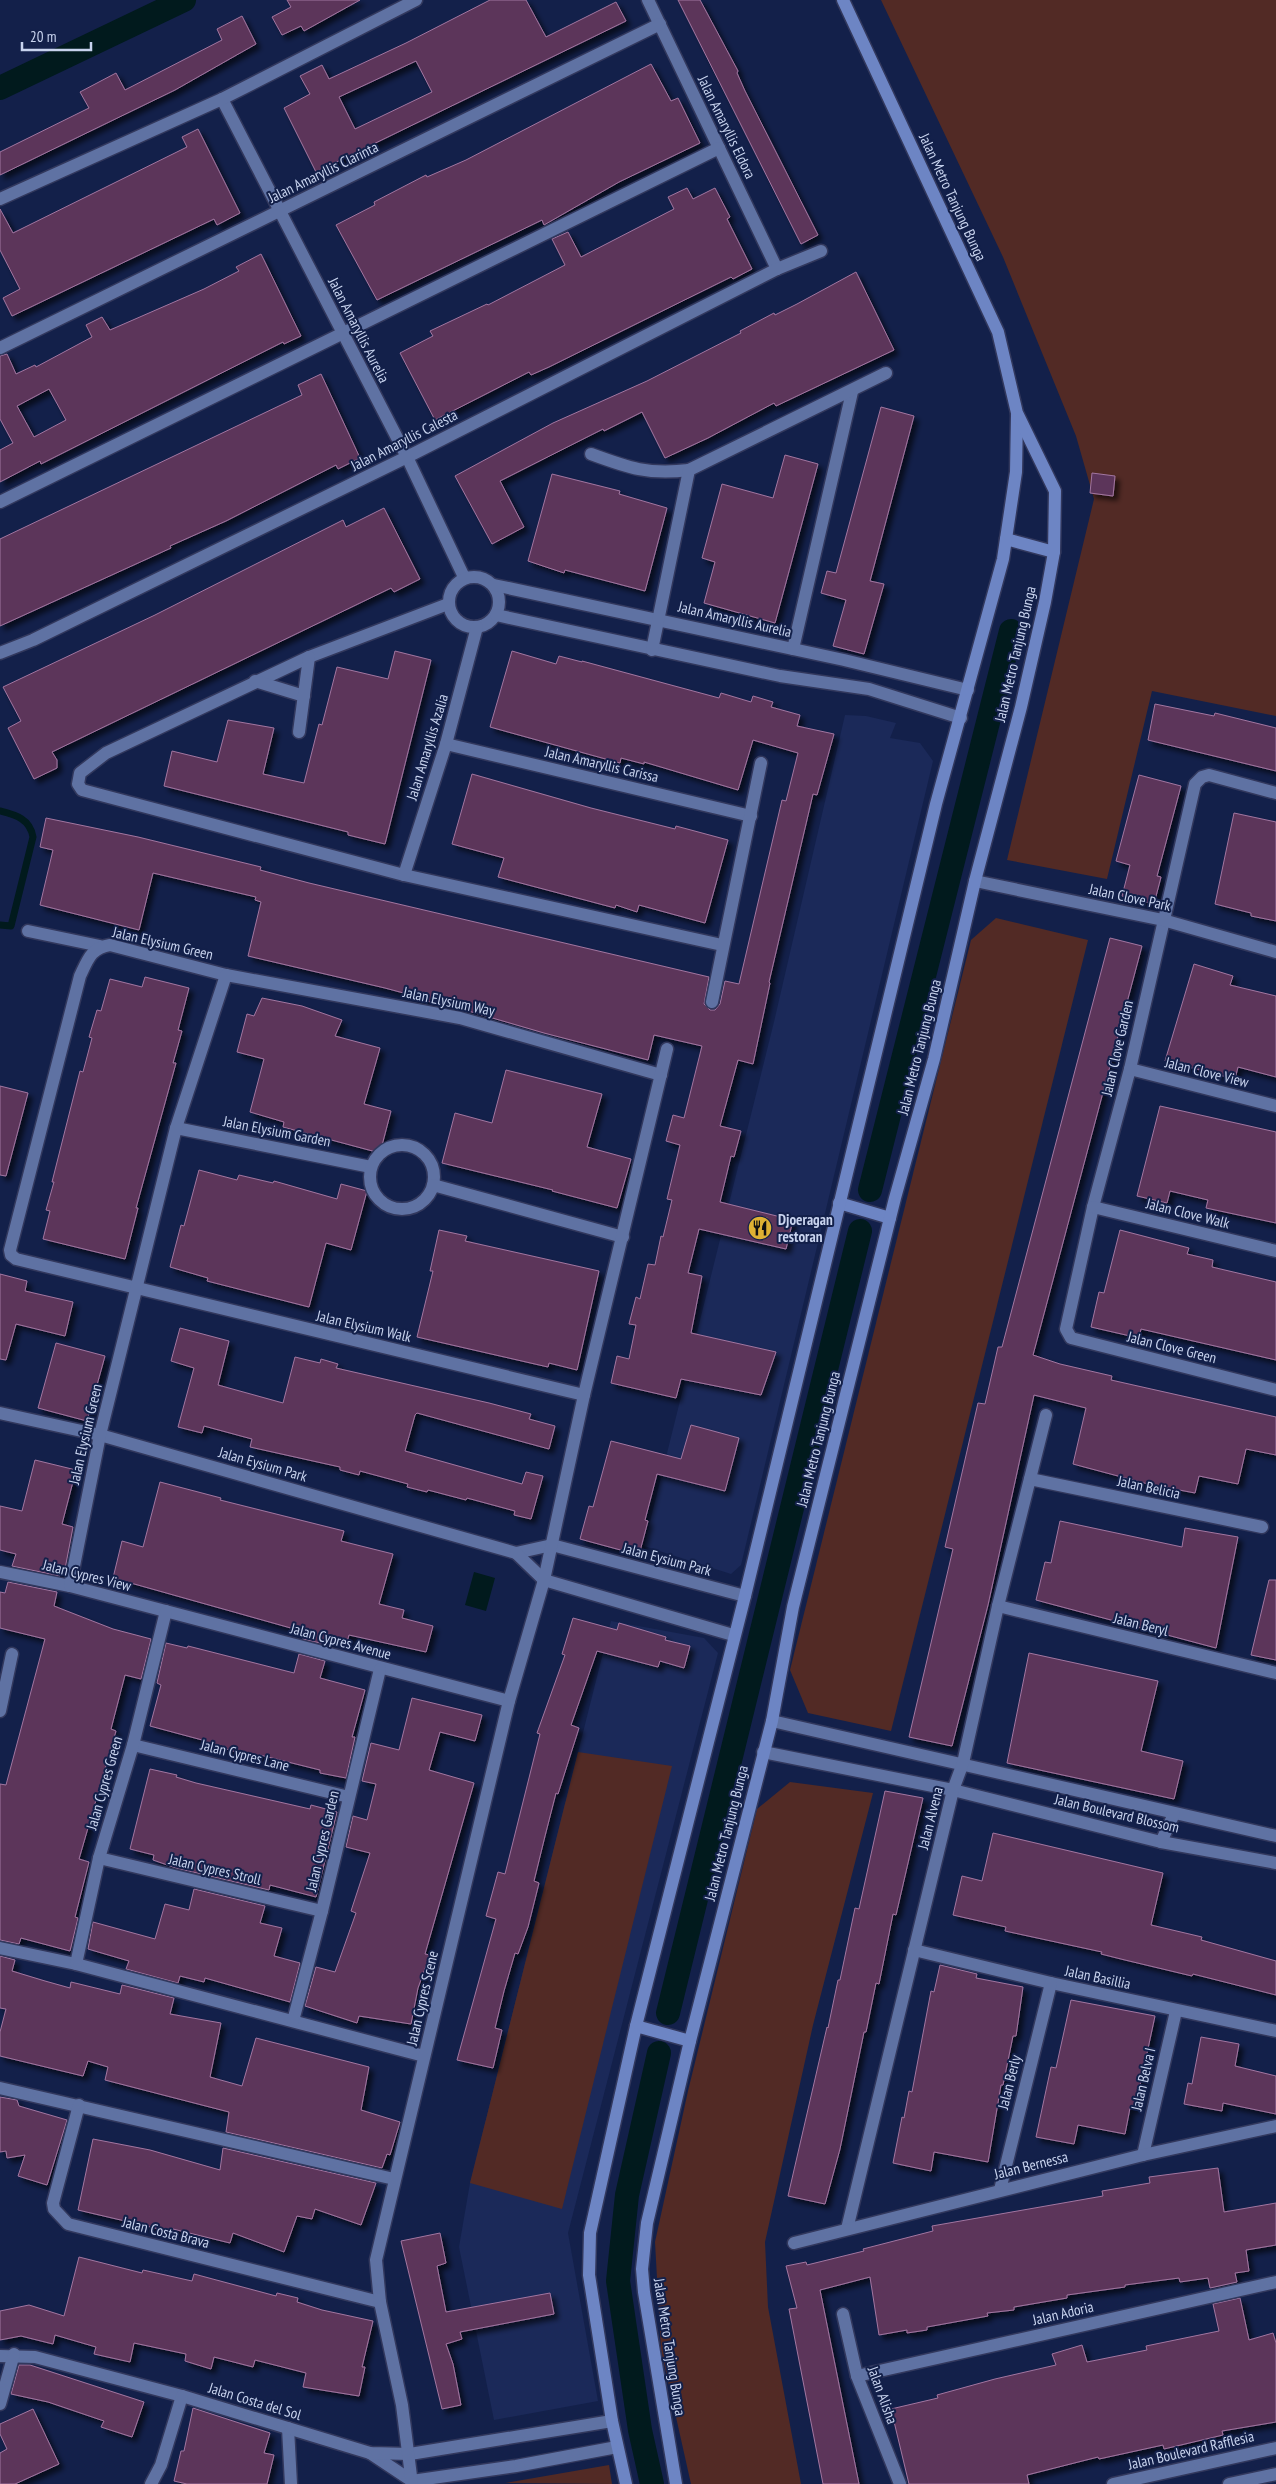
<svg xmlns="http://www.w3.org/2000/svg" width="1276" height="2484" font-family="'PT Sans Narrow',sans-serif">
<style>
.built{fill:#1b2959}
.green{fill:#522a25}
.water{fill:#011a1d}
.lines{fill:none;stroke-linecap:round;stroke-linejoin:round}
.stream{stroke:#011a1d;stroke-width:7}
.canal{stroke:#011a1d;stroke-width:24}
.building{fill:#5b345a;stroke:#a276a0;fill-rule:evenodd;filter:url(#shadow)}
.minor-casing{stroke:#32385d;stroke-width:15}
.major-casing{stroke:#32385d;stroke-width:15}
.minor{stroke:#5f72a3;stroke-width:12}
.major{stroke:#6d85c4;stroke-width:12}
.labels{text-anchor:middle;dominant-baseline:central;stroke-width:4;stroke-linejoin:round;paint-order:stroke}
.street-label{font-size:15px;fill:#c8d3ee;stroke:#13204a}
.poi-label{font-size:15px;font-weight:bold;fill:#c8d3ee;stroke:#13204a;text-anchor:start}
</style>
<defs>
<filter id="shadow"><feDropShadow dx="4.5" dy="4.5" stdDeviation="2.5" flood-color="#0009"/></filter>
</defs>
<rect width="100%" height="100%" fill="#13204a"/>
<g class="built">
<path d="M845,715L866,716L896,723L890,738L920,743L933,761L741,1565L731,1574L644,1546L774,1022Z"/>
<path d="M611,1621L704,1638L718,1653L568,2233L598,2401L494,2420L459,2247L470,2183Z"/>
</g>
<g class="green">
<path d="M881,0H1276V716L1152,691L1107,879L1007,860L1094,499L1076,436L1003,257Z"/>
<path d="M996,918L1088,940L891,1731L808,1713L790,1670L971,940Z"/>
<path d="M578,1752L672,1766L562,2209L470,2183Z"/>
<path d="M790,1782L873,1793L813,2025L765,2242L768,2307L801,2484H691L661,2350L655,2242L688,2091L757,1809Z"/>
<path d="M609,2465L612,2484L505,2483Z"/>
</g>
<path class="water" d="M474,1572L495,1578L486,1611L465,1605Z"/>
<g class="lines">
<path class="stream" d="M0,811C16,815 30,819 33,837L11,926L0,925"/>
<g class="canal">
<path d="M0,88L184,0"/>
<path d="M870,1190L1011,631"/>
<path d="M668,2013L860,1231"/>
<path d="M652,2484L640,2430L618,2281L627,2195L659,2053"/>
</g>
</g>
<g class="building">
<path d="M287,0H360L304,31L301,26L282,35L272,17L291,7Z"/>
<path d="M490,0H526L546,37L616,2L626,21L316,172L284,108L310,94L300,76L322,65L329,79L406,43ZM416,61L432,92L355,129L339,97Z"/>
<path d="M678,0H700L738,71L737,73L745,91L818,235L801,244Z"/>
<path d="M242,16L256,44L175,90L0,175V152L89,108L80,92L116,73L125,90L222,40L217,29Z"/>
<path d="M651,64L671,101L678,98L700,143L619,182L544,225L542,220L377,300L336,225L375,205L374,202L426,175L427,177L466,160Z"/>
<path d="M198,129L240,213L217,225L214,219L12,316L3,298L20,289L0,250V209L13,233L187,147L182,137Z"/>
<path d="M687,188L693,199L715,188L730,217L727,219L752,269L733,279L731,277L549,367L531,375L529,372L435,420L400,353L433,336L430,331L487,304L488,305L565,265L552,239L568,232L581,257L674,209L668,197Z"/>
<path d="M261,254L301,336L284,344L283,342L41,464L40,461L0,482V450L13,443L0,419V356L7,354L16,374L35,365L36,367L92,337L86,325L102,317L110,330L204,289L239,271L236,267ZM49,389L66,420L34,437L17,406Z"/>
<path d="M856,272L894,350L776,406L774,403L708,438L665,458L642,412L604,431L603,429L500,481L524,527L492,544L455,476L553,423L647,381L741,333L740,331L774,313L775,315L797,304Z"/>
<path d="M321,374L360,458L338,469L336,465L226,521L170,546L171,548L0,626V539L302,395L298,385Z"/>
<path d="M881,407L914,416L870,581L884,584L864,654L833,646L846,600L821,593L827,571L836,573Z"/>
<path d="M785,455L818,464L775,623L704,603L715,562L702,558L722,484L773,498Z"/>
<path d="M1092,473L1115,476L1113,496L1090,493Z"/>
<path d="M552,474L620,491L619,494L667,508L645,591L565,570L564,573L528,561Z"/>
<path d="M384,508L420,579L394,592L391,588L52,752L57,760V768L34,779L8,728L21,721L3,687L155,615L343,520L346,527Z"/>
<path d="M395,651L431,660L385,844L348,835V832L164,786L172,751L217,762L228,720L274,728L263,774L304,783L319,724L322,725L337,667L388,679Z"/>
<path d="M512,651L556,664L559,656L582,662V661L719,698L721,693L751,702L753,696L773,702L771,707L800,715L797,726L834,734L817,795L813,794L769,982L770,983L753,1064L738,1060L720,1126L741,1131L734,1157L731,1156L720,1202L793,1220L786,1249L699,1229L688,1273L702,1276L691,1333L776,1352L761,1395L681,1379L676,1398L611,1383L617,1356L629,1359L636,1325L629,1324L636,1297L640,1299L648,1264L655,1265L661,1236L663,1237L672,1200L667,1199L680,1145L666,1141L673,1115L684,1118L702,1046L654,1035L648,1060L544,1033L465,1010L410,997L411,995L385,988L248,956L261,902L255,900L256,897L153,873L139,930L40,905L53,850L40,847L46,818L138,837L261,867L260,870L309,883L709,977L704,1004L710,1010H715L720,1004L725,981L739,984L782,800L786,801L798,753L753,740L738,790L644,762V764L621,758L620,763L490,727Z"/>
<path d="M1155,704L1214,716L1215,713L1276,728V771L1148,740Z"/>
<path d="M472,774L591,808L675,829L676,826L728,840L705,923L639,905L637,912L616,905L615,908L498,877L504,858L452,844Z"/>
<path d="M1139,775L1181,786L1157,876L1161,877L1154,904L1122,896L1130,865L1116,861Z"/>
<path d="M1234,813L1276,822V921L1251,916V913L1215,904Z"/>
<path d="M1110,938L1142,946L1033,1355L1060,1364L1112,1376L1111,1380L1276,1417V1455L1246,1449L1238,1484L1199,1476L1195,1493L1148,1484L1073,1464L1086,1408L1034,1395L988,1605L952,1746L909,1737L953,1549L945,1547L978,1403L985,1404L998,1347H1002Z"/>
<path d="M1194,964L1233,976L1230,985L1276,996V1077L1238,1067L1235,1079L1165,1061Z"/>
<path d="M145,977L189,988L178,1030L182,1031L173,1063H176L136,1208H138L125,1259L43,1239L50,1211L46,1210L54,1182H52L80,1071L83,1072L92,1038L89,1037L97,1010L101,1011L110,979L142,987Z"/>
<path d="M262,998L302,1006L342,1020L335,1036L380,1048L364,1104L391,1111L380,1153L283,1127L284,1122L250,1112L264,1059L237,1052L247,1014L254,1016Z"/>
<path d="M506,1070L602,1094L587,1147L631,1159L617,1208L552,1191L553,1190L442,1163L455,1113L492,1123Z"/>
<path d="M0,1086L28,1093L6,1176L0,1175Z"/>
<path d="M1160,1106L1276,1132V1223L1206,1208L1208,1200L1170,1191L1167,1203L1137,1196Z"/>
<path d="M199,1170L237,1180L239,1175L273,1183L274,1181L337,1199L341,1184L367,1191L351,1250L326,1243L309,1307L207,1281L208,1278L170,1267L181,1225L184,1226Z"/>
<path d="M439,1230L467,1236L465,1241L599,1271L577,1370L549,1363L548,1367L417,1337L433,1271H430Z"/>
<path d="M1120,1230L1189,1248L1187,1254L1213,1260L1212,1267L1276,1282V1360L1141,1329L1139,1338L1091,1327L1099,1292L1104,1293Z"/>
<path d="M0,1274L27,1281L25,1291L73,1302L65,1336L16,1324L6,1360L0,1359Z"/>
<path d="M180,1328L229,1341L218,1385L283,1403L295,1357L320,1363L321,1359L338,1364L336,1368L489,1403L531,1414L529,1419L555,1426L549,1449L417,1413L415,1415L405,1451L522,1484L526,1472L543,1476L531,1519L514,1515L515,1511L467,1498L466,1500L428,1490L427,1492L407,1487L408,1484L360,1471L359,1475L340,1470V1467L250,1447L252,1439L204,1426L202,1433L178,1427L194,1368L171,1361Z"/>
<path d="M56,1343L105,1356L87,1421L38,1408Z"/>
<path d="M691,1425L739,1438L725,1491L657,1474L645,1520L648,1521L639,1555L580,1539L589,1506L593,1507L611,1441L681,1459Z"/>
<path d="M35,1460L76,1470L62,1524L73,1527L64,1574L61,1573L60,1576L12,1566L16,1554L0,1550V1506L22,1511Z"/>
<path d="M160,1482L221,1498L220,1500L344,1531L341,1541L393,1554L379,1604L404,1610L402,1618L433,1626L426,1652L349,1635L347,1642L331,1637L329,1645L303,1639L305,1632L113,1578L122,1541L143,1547Z"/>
<path d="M1060,1521L1182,1547L1185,1528L1238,1537L1216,1648L1036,1600L1045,1562L1051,1563Z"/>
<path d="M1269,1580H1276V1660L1251,1655Z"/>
<path d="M8,1582L57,1592L54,1606L113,1629L151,1639L141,1679L125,1675L111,1729L116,1731L79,1859L89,1862L75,1917L78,1918L70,1951L21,1938L19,1944L0,1940V1784L6,1785L45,1639L0,1628V1592L5,1593Z"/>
<path d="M573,1618L617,1630L619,1623L666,1637L665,1640L690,1646L684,1668L660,1661L658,1667L597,1651L571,1725L579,1728L558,1794L556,1793L545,1836L534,1881L539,1883L528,1927L518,1954L515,1953L504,1991L495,2028L502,2030L493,2068L457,2060L496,1919L486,1916L498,1872L505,1874L540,1734L537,1733L565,1655L562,1654Z"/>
<path d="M166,1643L187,1648L188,1646L294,1673L299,1654L325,1661L320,1678L365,1690L352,1737H355L346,1778L320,1773V1770L260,1755L259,1758L233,1751L205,1743L206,1741L150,1726L161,1685L157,1683Z"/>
<path d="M1029,1653L1158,1681L1141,1751L1183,1761L1174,1799L1007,1763Z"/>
<path d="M412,1698L482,1715L475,1741L440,1732L429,1770L474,1783L425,1954L430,1955L418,1988L411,2024L359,2016L357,2023L305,2006L316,1967L335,1972L356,1913L351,1911L370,1853L346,1847L353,1816L367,1820L376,1784L362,1781L371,1743L399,1750Z"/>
<path d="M150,1769L177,1775L176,1777L196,1783L310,1809L311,1805L337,1812L316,1897L270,1885L269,1890L176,1868L153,1860L154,1855L130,1849Z"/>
<path d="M885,1791L923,1798L896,1915L893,1914L879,1984L876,1983L866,2032H864L840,2149L825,2204L788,2196L827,2027L828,2028L838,1980H840L855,1908L859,1909Z"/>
<path d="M993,1833L1163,1873L1151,1925L1202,1937L1201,1940L1276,1961V1995L1193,1974L1192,1976L1125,1960L1101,1954L1102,1952L1005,1931L1006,1927L953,1915L962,1876L982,1881Z"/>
<path d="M194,1889L265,1906L260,1923L282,1928L274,1956L300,1963L290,2002L205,1978L204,1982L180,1976L178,1983L126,1969L129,1961L88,1949L93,1922L155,1939L165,1904L189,1910Z"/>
<path d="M0,1956L15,1960L12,1971L45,1981L70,1988L71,1982L120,1994L122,1985L174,1998L170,2014L221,2023L210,2077L242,2086L256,2038L369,2067L361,2110L400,2122L390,2155L387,2154L382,2168L226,2132L229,2112L105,2080L108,2067L88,2061L83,2076L0,2056V2032L6,2009L0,2008Z"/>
<path d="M940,1965L977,1974L976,1978L1023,1987L1016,2036H1013L1003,2085H1001L988,2162L934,2152L931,2171L893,2163L902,2117L904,2118L909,2091L912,2092L931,1991L934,1992Z"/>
<path d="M1071,2000L1155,2016L1135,2109L1130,2108L1125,2134L1078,2125L1074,2144L1036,2137L1051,2067L1056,2068Z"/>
<path d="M1201,2037L1239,2044L1235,2066L1276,2076V2114L1223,2103L1222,2111L1184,2104L1188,2083L1192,2084Z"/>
<path d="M0,2097L17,2100L19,2106L67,2120L47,2185L18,2176L25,2155L7,2158L6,2151L0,2152Z"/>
<path d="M93,2139L150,2150L220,2170L223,2148L376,2183L361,2225L315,2209L312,2219L297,2216L284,2252L233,2233L230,2243L173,2229L172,2232L78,2210Z"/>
<path d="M1218,2168L1224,2212L1276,2203V2245L1246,2250L1249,2271L1235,2273L1237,2282L1210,2288L1208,2278L1180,2282L1179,2278L1125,2285V2287L1067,2295V2298L1014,2307V2310L987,2313L988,2316L927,2327V2330L907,2333V2330L879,2335L870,2277L820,2290L859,2484H823L789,2309L797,2308L786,2266L806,2262L807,2265L864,2251L863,2249L933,2231L932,2226L1103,2196L1102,2191L1150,2183L1149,2177Z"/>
<path d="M440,2233L446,2263L437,2266L446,2312L550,2293L554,2314L460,2332L462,2339L446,2344L453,2364L461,2405L442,2409L401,2241Z"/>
<path d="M79,2257L142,2273L143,2270L192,2281L194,2274L276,2296L277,2293L298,2298L297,2302L322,2310L373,2321L362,2367H365L359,2396L303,2387L306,2373L255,2360L253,2367L214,2357L211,2369L185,2361L186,2354L134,2343L130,2362L94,2354L96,2347L55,2335L53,2344L21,2336L0,2340V2311L29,2305L64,2316Z"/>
<path d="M1240,2298L1249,2340L1273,2333L1276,2343V2422L1222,2431L1223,2435L1164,2449L1163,2445L1099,2459L1098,2457L1027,2475L1029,2484H909L891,2409L938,2398L937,2395L995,2379L1056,2365L1052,2354L1082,2345L1087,2362L1147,2350L1146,2346L1219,2331L1213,2304Z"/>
<path d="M19,2365H30L144,2402L132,2437L101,2427L104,2421L48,2402L11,2394Z"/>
<path d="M193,2408L270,2433L264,2453L274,2455L267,2484H187L174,2481L181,2451H184Z"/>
<path d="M33,2409L59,2464L15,2484H0V2453L7,2449L0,2434V2424Z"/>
</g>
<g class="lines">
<g class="minor-casing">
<g id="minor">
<path d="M648,0L777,269"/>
<path d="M222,99L407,457L464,577"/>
<path d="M0,199L222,99L416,0"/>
<path d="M0,348L660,24"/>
<path d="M591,454C629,468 648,475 689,470"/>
<path d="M0,502L719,148"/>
<circle cx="474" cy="602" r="25"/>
<path d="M494,585L844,660L968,690"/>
<path d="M448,604L309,657L106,753L80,773L78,784L82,790L404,875L722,945"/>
<path d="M496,615L780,676L869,689L961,718"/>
<path d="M793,649L852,392"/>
<path d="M652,650L689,470L886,373"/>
<path d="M0,653L33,640L407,457L777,269L821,251"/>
<path d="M255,681L304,696"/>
<path d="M299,732L309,657"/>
<path d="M446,744L751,816"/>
<path d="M1276,793L1209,775L1202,777L1195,784L1130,1069L1093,1207L1066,1329L1071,1338L1276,1390"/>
<path d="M404,875L446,744L477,627"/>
<path d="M975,881L1163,920L1276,952"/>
<path d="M28,931L100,946"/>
<path d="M712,1002L761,763"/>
<path d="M1130,1069L1276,1106"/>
<path d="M176,1128L371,1167"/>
<circle cx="402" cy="1177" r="32"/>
<path d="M433,1185L623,1237"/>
<path d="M1093,1207L1276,1251"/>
<path d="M584,1395L16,1259L11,1255L10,1250L80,976C88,959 91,948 110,945L226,975L460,1018L661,1075"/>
<path d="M0,1413L100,1435L516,1553L552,1545L745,1596"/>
<path d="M1030,1479L1262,1527"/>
<path d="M516,1553L544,1580L733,1635"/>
<path d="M0,1572L70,1586L509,1701"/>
<path d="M70,1586L100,1435L176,1128L226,975"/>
<path d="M998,1606L1276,1673"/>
<path d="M0,1711L12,1654"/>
<path d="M772,1721L1276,1836"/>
<path d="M133,1745L349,1797"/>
<path d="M763,1752L953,1790L1161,1842L1276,1863"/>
<path d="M1161,1842L1174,1814"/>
<path d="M99,1858L322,1911"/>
<path d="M0,1948L76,1964L424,2056"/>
<path d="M914,1950L1051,1983L1276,2031"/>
<path d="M76,1964L99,1858L133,1745L166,1611"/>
<path d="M293,2021L322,1911L380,1669"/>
<path d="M0,2088L394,2179"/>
<path d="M79,2105L53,2203L54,2209L68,2224L380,2302"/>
<path d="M1143,2155L1176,2011"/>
<path d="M1000,2190L1051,1983"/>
<path d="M847,2229L953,1790L963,1763L998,1606L1046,1415"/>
<path d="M794,2243L1143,2155L1276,2126"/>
<path d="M843,2314L857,2376L900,2484"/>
<path d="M0,2356L35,2357L182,2396"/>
<path d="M857,2376L1276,2282"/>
<path d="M0,2404L14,2354"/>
<path d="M288,2428L291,2484"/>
<path d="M370,2453L412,2481L516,2466L617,2447"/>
<path d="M151,2484L161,2465L182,2396L370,2453L410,2454L612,2421"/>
<path d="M412,2484L402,2405L380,2302L376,2260L509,1701L544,1580L584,1395L667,1049"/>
<path d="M1113,2484L1276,2448"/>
<path d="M1229,2484L1276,2474"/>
</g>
</g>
<g class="major-casing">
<g id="major">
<path d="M1006,539L1054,552"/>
<path d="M839,1203L890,1218"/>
<path d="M636,2026L690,2041"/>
<path d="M626,2484L612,2421L589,2275L590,2233L636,2026L745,1596L936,804L1003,559L1016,472L1017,415"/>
<path d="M676,2484L644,2292L642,2269L647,2223L690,2041L772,1721L793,1607L895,1198L934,1059L975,881L1021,707L1045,602L1054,552L1055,491L1017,413L998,332L843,0"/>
</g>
</g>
<use href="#minor" class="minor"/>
<use href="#major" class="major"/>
</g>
<defs>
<g id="restaurant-disc" transform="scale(1.25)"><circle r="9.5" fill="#deb133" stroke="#13204a"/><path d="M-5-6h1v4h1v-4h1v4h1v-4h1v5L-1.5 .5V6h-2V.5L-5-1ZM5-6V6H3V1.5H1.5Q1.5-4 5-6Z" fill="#111"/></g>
</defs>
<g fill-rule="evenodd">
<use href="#restaurant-disc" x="760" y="1228"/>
</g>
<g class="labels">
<g class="street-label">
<text transform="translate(727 127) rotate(64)">Jalan Amaryllis Eldora</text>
<text transform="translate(323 172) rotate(-26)">Jalan Amaryllis Clarinta</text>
<text transform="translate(953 197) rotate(65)">Jalan Metro Tanjung Bunga</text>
<text transform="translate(359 330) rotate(63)">Jalan Amaryllis Aurelia</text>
<text transform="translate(404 440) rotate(-27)">Jalan Amaryllis Calesta</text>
<text transform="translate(735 619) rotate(13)">Jalan Amaryllis Aurelia</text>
<text transform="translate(1015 654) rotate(-77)">Jalan Metro Tanjung Bunga</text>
<text transform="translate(427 747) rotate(-73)">Jalan Amaryllis Azalia</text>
<text transform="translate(602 764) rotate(13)">Jalan Amaryllis Carissa</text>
<text transform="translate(1130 897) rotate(12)">Jalan Clove Park</text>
<text transform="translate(163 943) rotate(13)">Jalan Elysium Green</text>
<text transform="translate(449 1001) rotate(12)">Jalan Elysium Way</text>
<text transform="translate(919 1047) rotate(-76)">Jalan Metro Tanjung Bunga</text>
<text transform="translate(1117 1048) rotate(-77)">Jalan Clove Garden</text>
<text transform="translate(1207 1072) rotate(14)">Jalan Clove View</text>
<text transform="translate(277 1131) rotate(11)">Jalan Elysium Garden</text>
<text transform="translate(1188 1213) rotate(14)">Jalan Clove Walk</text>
<text transform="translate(364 1326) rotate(13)">Jalan Elysium Walk</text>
<text transform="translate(1172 1347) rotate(14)">Jalan Clove Green</text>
<text transform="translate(85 1434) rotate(-77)">Jalan Elysium Green</text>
<text transform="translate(818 1439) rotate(-76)">Jalan Metro Tanjung Bunga</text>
<text transform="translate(263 1464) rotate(16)">Jalan Eysium Park</text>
<text transform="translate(1149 1487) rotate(12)">Jalan Belicia</text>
<text transform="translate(667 1559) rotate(15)">Jalan Eysium Park</text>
<text transform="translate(87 1575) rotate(14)">Jalan Cypres View</text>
<text transform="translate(1141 1624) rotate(14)">Jalan Beryl</text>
<text transform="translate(341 1641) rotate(15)">Jalan Cypres Avenue</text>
<text transform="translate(245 1755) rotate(14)">Jalan Cypres Lane</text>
<text transform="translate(104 1783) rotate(-74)">Jalan Cypres Green</text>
<text transform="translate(1117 1813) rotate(13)">Jalan Boulevard Blossom</text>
<text transform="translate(930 1818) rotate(-76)">Jalan Alvena</text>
<text transform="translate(726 1833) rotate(-76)">Jalan Metro Tanjung Bunga</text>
<text transform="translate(322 1841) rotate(-77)">Jalan Cypres Garden</text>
<text transform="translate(215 1869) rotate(13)">Jalan Cypres Stroll</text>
<text transform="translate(1098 1977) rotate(12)">Jalan Basillia</text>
<text transform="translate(422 1998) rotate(-77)">Jalan Cypres Scene</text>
<text transform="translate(1143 2079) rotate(-77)">Jalan Belva I</text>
<text transform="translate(1009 2082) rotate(-76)">Jalan Berly</text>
<text transform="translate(1031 2165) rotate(-14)">Jalan Bernessa</text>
<text transform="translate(166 2232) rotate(14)">Jalan Costa Brava</text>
<text transform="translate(1063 2313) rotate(-13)">Jalan Adoria</text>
<text transform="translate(670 2347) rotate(81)">Jalan Metro Tanjung Bunga</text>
<text transform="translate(883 2395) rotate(70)">Jalan Alisha</text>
<text transform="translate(255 2401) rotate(17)">Jalan Costa del Sol</text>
<text transform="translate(1191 2450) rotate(-13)">Jalan Boulevard Rafflesia</text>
</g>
<g class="poi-label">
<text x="778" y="1219">Djoeragan<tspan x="778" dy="17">restoran</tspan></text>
</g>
</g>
<path d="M22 42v8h69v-8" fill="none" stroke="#c8d3ee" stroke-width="2.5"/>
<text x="30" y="42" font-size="15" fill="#c8d3ee" stroke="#13204a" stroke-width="4" paint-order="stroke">20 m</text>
</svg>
